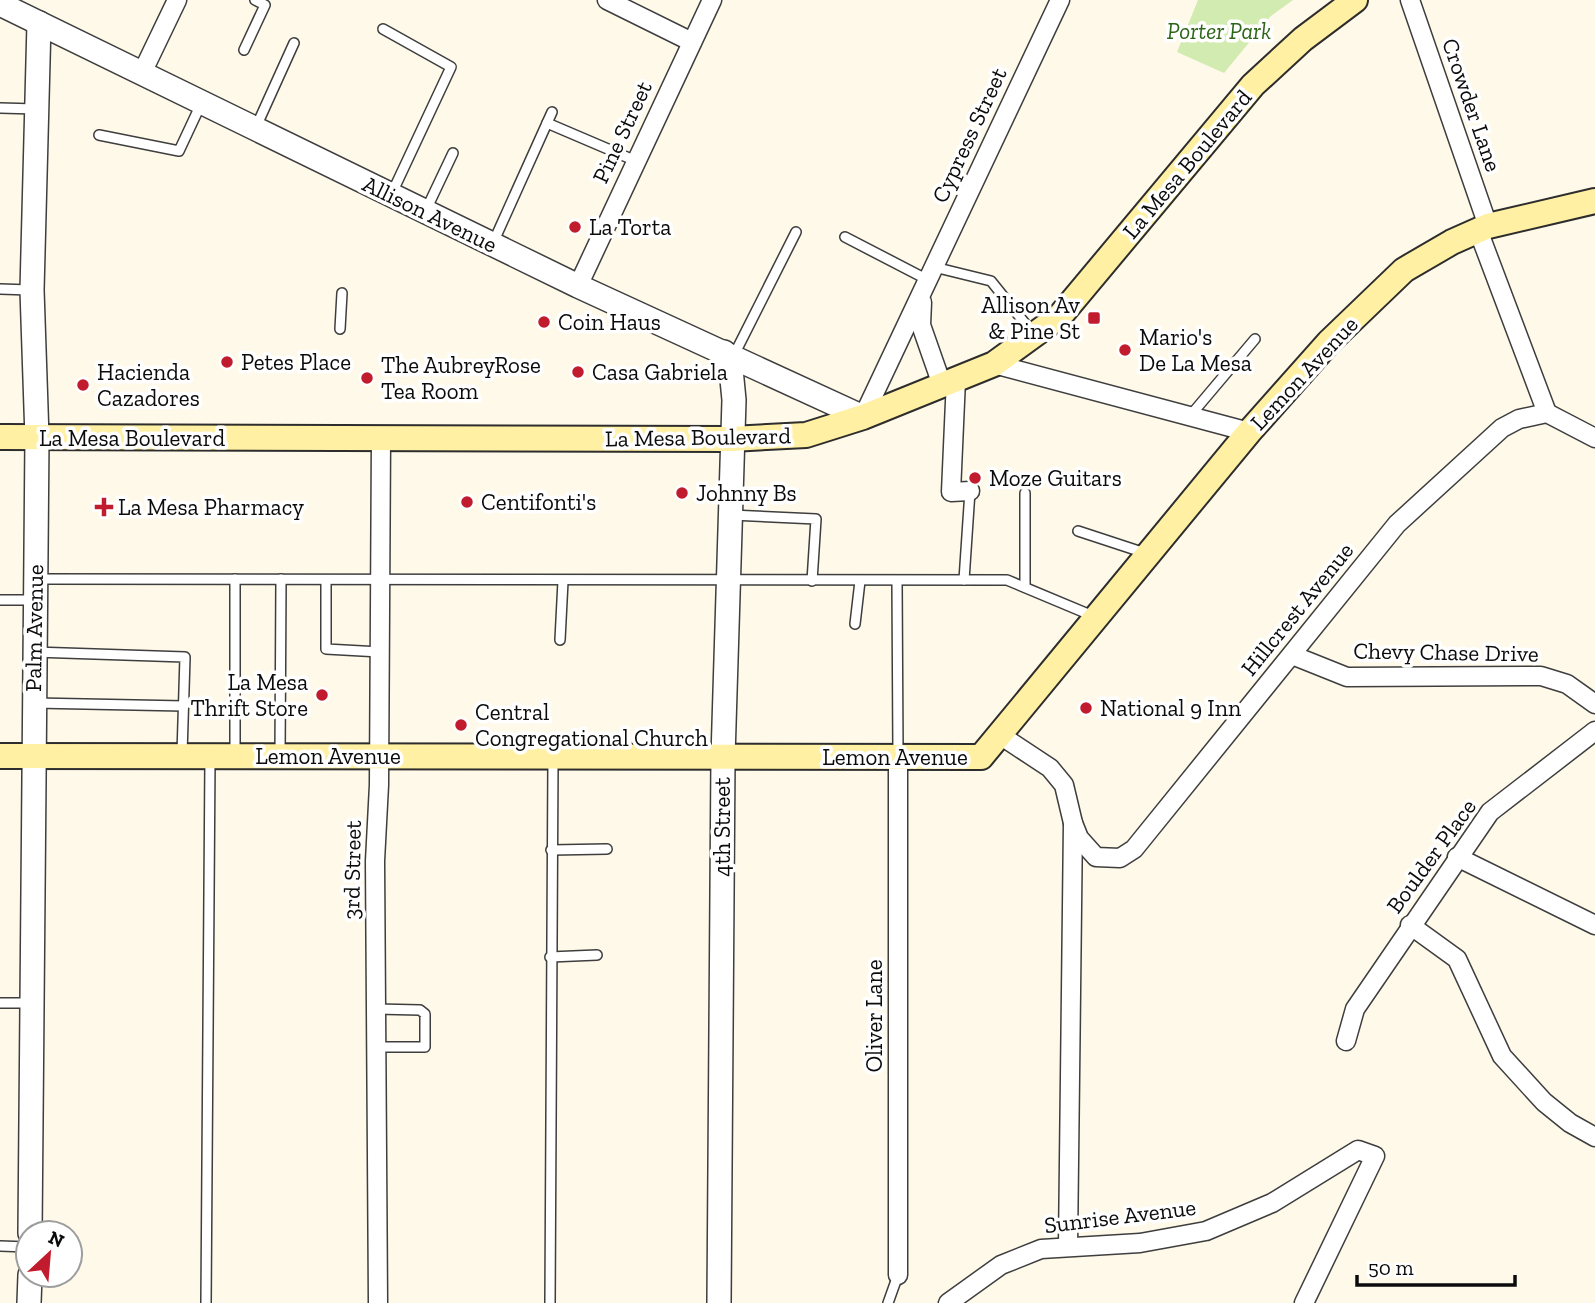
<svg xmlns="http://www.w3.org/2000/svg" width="1595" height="1303" font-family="'Zilla Slab',serif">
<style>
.green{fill:#d2ebb1}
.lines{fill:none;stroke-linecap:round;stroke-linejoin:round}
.service-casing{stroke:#3e3e3e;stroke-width:12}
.minor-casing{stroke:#3e3e3e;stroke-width:21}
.tertiary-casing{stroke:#3e3e3e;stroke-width:26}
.secondary-casing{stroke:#2d2d2d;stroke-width:28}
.service{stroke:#fff;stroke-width:9}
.minor{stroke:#fff;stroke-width:18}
.tertiary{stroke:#fff;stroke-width:23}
.secondary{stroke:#fff0a4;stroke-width:24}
.poi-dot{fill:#c11c2d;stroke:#fff;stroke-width:2.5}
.labels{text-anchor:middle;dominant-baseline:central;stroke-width:7;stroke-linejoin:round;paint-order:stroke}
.park-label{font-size:23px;font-style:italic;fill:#2d6519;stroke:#fff}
.street-label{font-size:23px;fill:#0b0b0b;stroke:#fff}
.poi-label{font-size:23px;fill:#0b0b0b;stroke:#fff;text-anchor:start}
</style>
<rect width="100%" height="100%" fill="#fff9e9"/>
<path class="green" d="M1198,0H1293L1271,16L1224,73L1177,52Z"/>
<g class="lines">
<g class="service-casing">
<g id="service">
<path d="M383,29L451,67L392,193"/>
<path d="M244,50L265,5L255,0"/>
<path d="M0,108L36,109"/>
<path d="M547,123L636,161"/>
<path d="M256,127L294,43"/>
<path d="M99,135L179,151L201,104"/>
<path d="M426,210L453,153"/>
<path d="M845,237L928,280"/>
<path d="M493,243L552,112"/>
<path d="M934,267L991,281L1032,332"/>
<path d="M0,289L30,290"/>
<path d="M340,329L342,293"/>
<path d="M734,355L796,232"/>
<path d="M1190,416L1255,339"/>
<path d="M1025,493V587"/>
<path d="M731,515L816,519L812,581"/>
<path d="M1078,531L1145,553"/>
<path d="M37,579L1007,580L1093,616"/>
<path d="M326,580V649L380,652"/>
<path d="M964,580L970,491"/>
<path d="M897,581L898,754"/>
<path d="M0,600H33"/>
<path d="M855,624L860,581"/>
<path d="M560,640L563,581"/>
<path d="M34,652L185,657L182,754"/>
<path d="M35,703L184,706"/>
<path d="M235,756V579"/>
<path d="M280,756L281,579"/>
<path d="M551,850L607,849"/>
<path d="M550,957L597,955"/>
<path d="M0,1003H31"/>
<path d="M376,1009L420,1010L425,1014V1047H376"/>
<path d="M0,1246L28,1247"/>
<path d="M206,1303L210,758"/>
<path d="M550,1303L553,759"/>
<path d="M888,1303L898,1275"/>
</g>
</g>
<g class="minor-casing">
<g id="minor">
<path d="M607,0L692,42"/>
<path d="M1410,0L1488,226"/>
<path d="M142,73L177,0"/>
<path d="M1478,230L1547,413"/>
<path d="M578,286L712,0"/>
<path d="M922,302L921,325L942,385"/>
<path d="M994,364L1249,432"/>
<path d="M956,379L951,492L970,491"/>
<path d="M863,417L1060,0"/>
<path d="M1292,655L1347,677L1541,676L1567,684L1595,704"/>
<path d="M1000,735L1050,768L1064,785L1073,823L1068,1246"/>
<path d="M1073,823L1079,838L1096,857L1120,858L1134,849L1397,524L1502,428L1519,419L1547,413L1595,438"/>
<path d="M1457,857L1595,925"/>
<path d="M1410,925L1457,959L1502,1056L1544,1102L1570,1123L1595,1137"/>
<path d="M1346,1041L1355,1009L1490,812L1595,731"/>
<path d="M898,1275V757"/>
<path d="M378,1303L375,861L379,785L381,437"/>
<path d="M948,1303L1001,1265L1041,1249L1140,1243L1206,1231L1272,1203L1358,1150L1375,1156L1304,1303"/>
</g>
</g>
<g class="tertiary-casing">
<g id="tertiary">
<path d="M0,4L578,286L863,417"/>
<path d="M30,1233L37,438L32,290L39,23"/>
<path d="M29,1303L30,1275"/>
<path d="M719,1303L723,757L734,400L731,369L724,352"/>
</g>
</g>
<g class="secondary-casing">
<g id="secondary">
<path d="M0,437L731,439L806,435L863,417L994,364L1060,316L1253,85L1303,39L1355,0"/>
<path d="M0,756L981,757L1249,432L1329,342L1404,270L1452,242L1488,226L1595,201"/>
</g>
</g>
<use href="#service" class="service"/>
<use href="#minor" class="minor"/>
<use href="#tertiary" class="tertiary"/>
<use href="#secondary" class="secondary"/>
</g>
<g class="poi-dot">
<circle cx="575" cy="227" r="7"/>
<rect x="1087" y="311" width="14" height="14" rx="3.5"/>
<circle cx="544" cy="322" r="7"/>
<circle cx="1125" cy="350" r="7"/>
<circle cx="227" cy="362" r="7"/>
<circle cx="578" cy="372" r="7"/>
<circle cx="367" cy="378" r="7"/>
<circle cx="83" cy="385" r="7"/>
<circle cx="975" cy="478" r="7"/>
<circle cx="682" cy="493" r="7"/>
<circle cx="467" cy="502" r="7"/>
<path d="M100.5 496.5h7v7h7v7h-7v7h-7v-7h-7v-7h7z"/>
<circle cx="322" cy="695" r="7"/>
<circle cx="1086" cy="708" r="7"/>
<circle cx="461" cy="725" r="7"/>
</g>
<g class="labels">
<g class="park-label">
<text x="1219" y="31">Porter Park</text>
</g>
<g class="street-label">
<text transform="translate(1472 105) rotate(71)">Crowder Lane</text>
<text transform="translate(622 132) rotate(-65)">Pine Street</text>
<text transform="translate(969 135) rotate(-65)">Cypress Street</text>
<text transform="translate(1187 164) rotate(-50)">La Mesa Boulevard</text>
<text transform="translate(430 214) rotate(26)">Allison Avenue</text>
<text transform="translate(1304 373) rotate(-47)">Lemon Avenue</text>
<text transform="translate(698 437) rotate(-1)">La Mesa Boulevard</text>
<text x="132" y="438">La Mesa Boulevard</text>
<text transform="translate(1297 609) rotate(-51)">Hillcrest Avenue</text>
<text transform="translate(34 628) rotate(-89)">Palm Avenue</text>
<text transform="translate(1446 652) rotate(1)">Chevy Chase Drive</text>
<text x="328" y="756">Lemon Avenue</text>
<text x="895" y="757">Lemon Avenue</text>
<text transform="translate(722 827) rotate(-90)">4th Street</text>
<text transform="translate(1431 856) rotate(-54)">Boulder Place</text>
<text transform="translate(352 870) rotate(-89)">3rd Street</text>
<text transform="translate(874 1016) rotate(-90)">Oliver Lane</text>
<text transform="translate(1120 1216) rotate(-7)">Sunrise Avenue</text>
</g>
<g class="poi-label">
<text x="589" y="227">La Torta</text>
<text x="1080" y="305" text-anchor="end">Allison Av<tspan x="1080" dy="26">&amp; Pine St</tspan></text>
<text x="558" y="322">Coin Haus</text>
<text x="1139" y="337">Mario's<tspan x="1139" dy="26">De La Mesa</tspan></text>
<text x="241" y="362">Petes Place</text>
<text x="381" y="365">The AubreyRose<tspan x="381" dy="26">Tea Room</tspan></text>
<text x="97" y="372">Hacienda<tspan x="97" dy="26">Cazadores</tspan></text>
<text x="592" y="372">Casa Gabriela</text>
<text x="989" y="478">Moze Guitars</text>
<text x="696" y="493">Johnny Bs</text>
<text x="481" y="502">Centifonti's</text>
<text x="118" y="507">La Mesa Pharmacy</text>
<text x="308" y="682" text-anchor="end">La Mesa<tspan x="308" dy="26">Thrift Store</tspan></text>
<text x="1100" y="708">National 9 Inn</text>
<text x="475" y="712">Central<tspan x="475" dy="26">Congregational Church</tspan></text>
</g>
</g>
<g transform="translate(49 1254) rotate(26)"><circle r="33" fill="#ffffff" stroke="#9d9d9d" stroke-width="2"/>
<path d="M0-5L12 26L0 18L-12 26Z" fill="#c11c2d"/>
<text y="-10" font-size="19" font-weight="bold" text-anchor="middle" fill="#0b0b0b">N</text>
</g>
<path d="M1357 1275v10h158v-10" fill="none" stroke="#0b0b0b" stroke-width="3.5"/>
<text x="1368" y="1275" font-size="21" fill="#0b0b0b" stroke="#ffffff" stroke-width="5" paint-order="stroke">50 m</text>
</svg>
